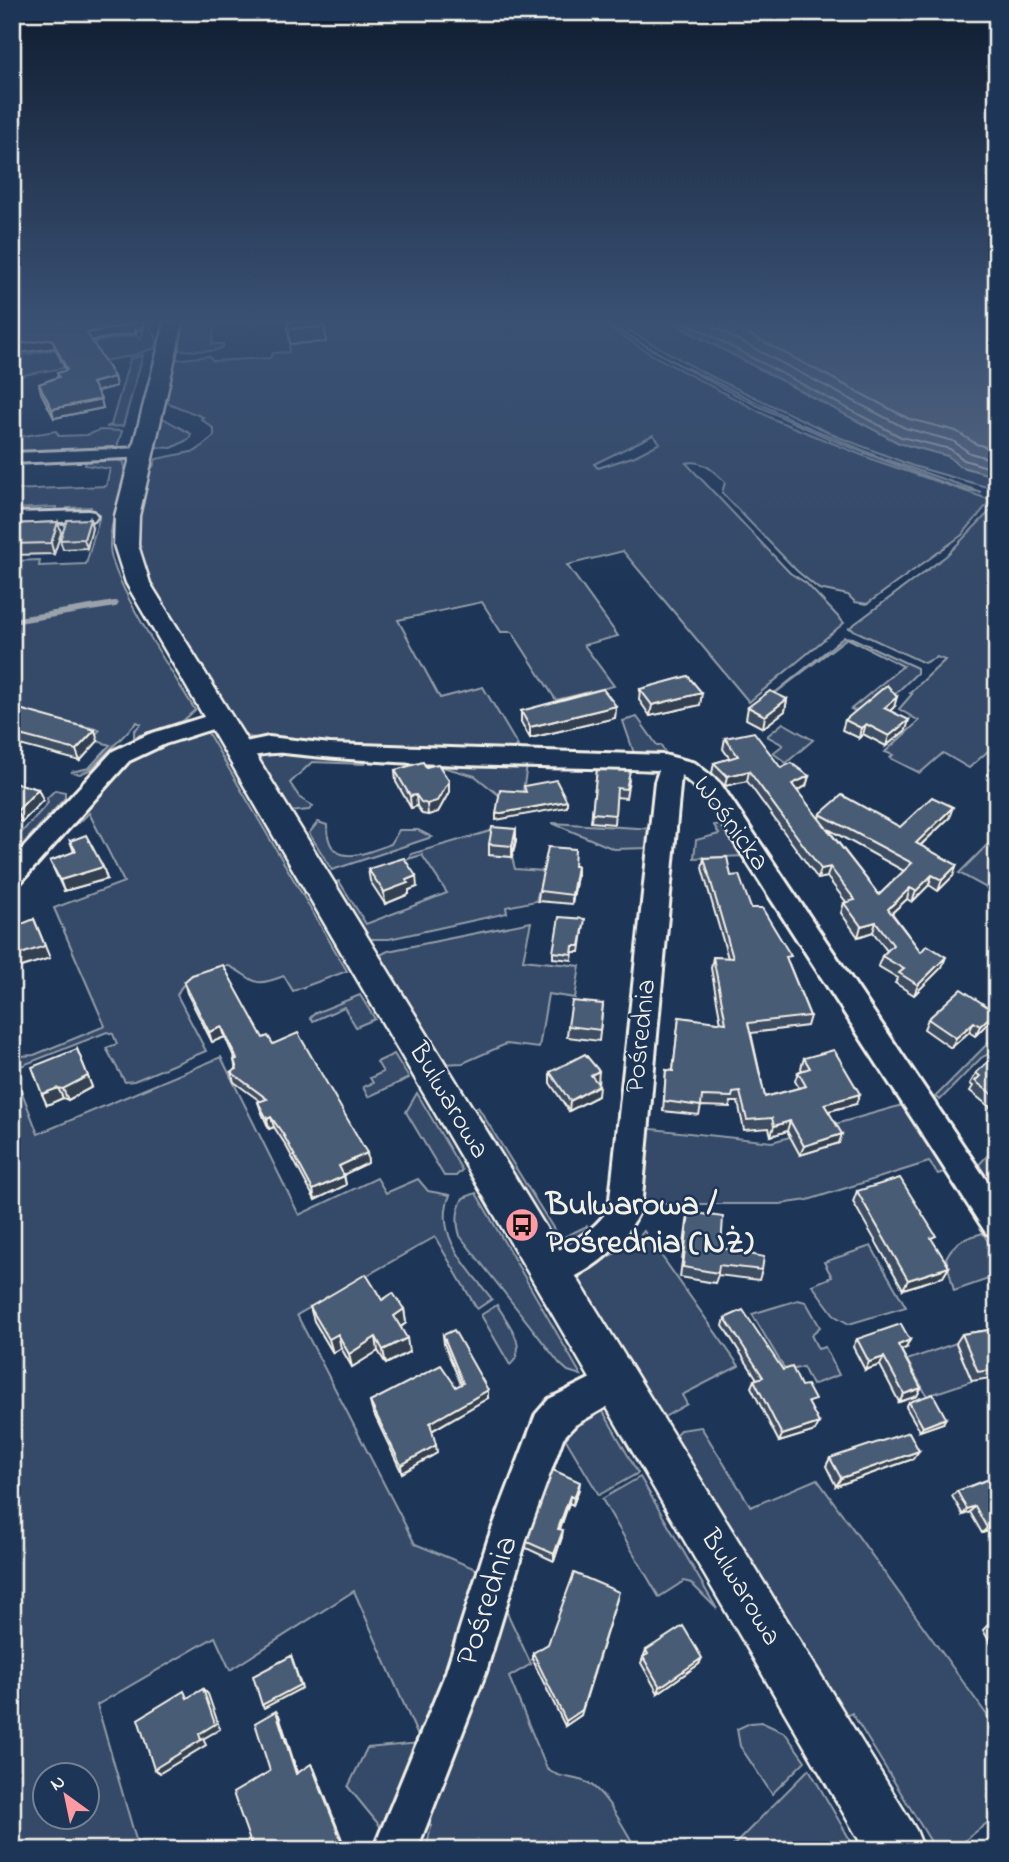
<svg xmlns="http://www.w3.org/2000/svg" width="1009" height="1862" font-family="'Indie Flower',sans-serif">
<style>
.green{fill:#354a67;stroke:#949ea8;stroke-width:2;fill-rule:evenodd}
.water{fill:#5e6d82;stroke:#9aa2ab;stroke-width:2}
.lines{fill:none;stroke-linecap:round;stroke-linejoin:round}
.shore{stroke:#b8bcbf;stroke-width:2}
.stream{stroke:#9aa2ab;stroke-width:6}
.minor-casing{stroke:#f4f1e8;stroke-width:6}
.tertiary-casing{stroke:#f4f1e8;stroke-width:5}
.minor{fill:#1d3557;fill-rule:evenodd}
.tertiary{fill:#1d3557;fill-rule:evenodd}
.wall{fill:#3e4e64;stroke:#f4f1e8;stroke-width:2;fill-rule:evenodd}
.shaded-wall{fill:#324051;stroke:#f4f1e8;stroke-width:2}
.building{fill:#485b74;stroke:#f4f1e8;stroke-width:2}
.labels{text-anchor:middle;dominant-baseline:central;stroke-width:5;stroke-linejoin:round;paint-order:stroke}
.street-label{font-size:28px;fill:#f4f1e8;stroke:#1d3557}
.near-poi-label{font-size:33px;font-weight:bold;fill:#f4f1e8;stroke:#1d3557;text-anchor:start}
.near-street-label{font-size:33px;fill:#f4f1e8;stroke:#1d3557}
</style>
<rect width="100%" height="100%" fill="#1d3557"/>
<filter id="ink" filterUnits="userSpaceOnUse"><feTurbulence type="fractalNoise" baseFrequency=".0143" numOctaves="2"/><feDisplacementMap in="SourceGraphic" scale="14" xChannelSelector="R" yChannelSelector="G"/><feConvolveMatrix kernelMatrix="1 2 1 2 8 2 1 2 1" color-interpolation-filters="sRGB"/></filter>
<g filter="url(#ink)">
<g class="green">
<path d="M146,322H153L151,329L157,339L155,348L131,356L12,377V357L137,335L140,340Z"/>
<path d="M180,322H215L212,344H223V347L214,351L175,350Z"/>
<path d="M287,322H601L654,356L773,419L874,460L991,500L962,535L867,604L855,602L848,595L819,589L797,571L722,493L725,482C714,471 702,459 686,463L790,573L806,583L844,623L749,702L623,551L567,565L618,636L584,645L614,686L556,700L512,632H501L482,602L398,620L440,698L483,687L518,746L500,753L322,746L248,737L240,734L143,573L134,547L147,467H153L156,459L196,451L214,436V429L201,419L203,417L163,401L173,360L209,356L213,361L270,358L273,353L289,352L291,326ZM653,435L660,443L635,456L598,468L594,464Z"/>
<path d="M605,322L679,364L799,423L879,457L981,492C960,491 935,479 915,472C807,434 703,382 605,322Z"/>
<path d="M614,322H671L899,443L948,456L960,466L997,477V490L913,466L836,436L706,374Z"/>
<path d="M143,355L123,426L106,427L111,425L130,359Z"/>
<path d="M161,417L191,434L189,439L172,448L153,447Z"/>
<path d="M100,430L122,431L117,447L21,452L13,456L12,440L17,437L56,431L59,436L87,435Z"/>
<path d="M86,460H116L124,462C126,490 109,519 110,547C111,582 175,676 195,710L183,721L134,737V731L141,724L137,722L90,770L80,774L71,772L89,768L110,745L91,739L100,730L81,725L78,728L12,711V561L40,560L39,566L86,564L99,519H88L91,507L67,508L65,514H55L56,507L12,509V490L106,486L110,469L85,465Z"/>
<path d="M997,504V743L969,768L943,753L920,773L890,758L893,755L885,752L919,721L899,709L912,694L910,693L945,660L937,657L924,663L849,628L946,556Z"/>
<path d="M844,637L852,638L917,668V673L890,699L865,705L855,711L851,709L903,666L847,638L756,708Z"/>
<path d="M637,717L657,745H661L668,758L635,756L623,721Z"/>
<path d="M783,723L813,740L786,763L773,753L783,745L767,736Z"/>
<path d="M197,733H208L347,971L293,991L284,976C249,989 258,980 229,966C210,966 185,975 177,995L206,1051L134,1081L125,1082L106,1048L117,1044L113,1034L107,1032L13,1069L38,1134L221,1057L299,1215L377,1178L386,1193L418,1179L428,1191L450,1195C433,1235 469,1269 492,1299L477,1309L435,1237L297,1315L415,1544L478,1570L500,1512L461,1653L384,1831L348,1787L367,1748L421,1743L354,1591L230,1670L215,1637L97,1705L139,1850H12V1125L22,1120L12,1080V1048L21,1056L34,1055L105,1026L54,908L124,882L89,813L79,823L70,822L136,752ZM46,1774H88V1816H46Z"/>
<path d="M261,751L364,759V764L312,762L290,783L300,798L313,806L309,810L289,812L255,756Z"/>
<path d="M442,763L527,766L522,797L500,796L475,776L442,767Z"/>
<path d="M55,790L65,792V798L21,846L12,843L48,803L47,798Z"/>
<path d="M318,822L327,825C327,870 364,854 391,844L399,830H418L432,837L332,870L309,833Z"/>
<path d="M552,823L654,829L649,848L614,849Z"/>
<path d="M725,824L746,856L694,858L696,840L719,834L714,825Z"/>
<path d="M494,830L489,855L512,857L515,869L544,871L536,901L506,907L507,913L389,939H366L331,884L339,881L366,924L447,893L422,855L408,859L411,854Z"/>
<path d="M997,835V886L992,891L959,873Z"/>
<path d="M531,922L523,960L580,966L575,998L548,994L539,1048L506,1044L463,1063L442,1064L376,957L388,951Z"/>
<path d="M360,995L375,1019L356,1027L344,1007L313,1021L310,1018L315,1013Z"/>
<path d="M997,1034V1049L981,1058L940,1100L935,1097Z"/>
<path d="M394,1054L409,1078L368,1097L363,1087L373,1083L370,1078L383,1072L377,1062Z"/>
<path d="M417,1093L462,1170L456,1176H444L406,1112Z"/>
<path d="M906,1104L950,1170L938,1174L929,1162L808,1200L780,1204H638L643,1128L772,1142Z"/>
<path d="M478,1107L560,1239L587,1226L590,1236L567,1246L552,1242L471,1111Z"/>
<path d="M997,1145V1202L974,1170Z"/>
<path d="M476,1193L487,1212L581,1375L568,1371L560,1364L460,1236C456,1222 456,1212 463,1198Z"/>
<path d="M644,1231L739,1366L682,1395L687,1404L664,1417H660L578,1287C579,1258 609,1260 628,1247C635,1243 639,1237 644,1231Z"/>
<path d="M983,1233L997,1257V1276L954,1291L946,1258C954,1241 966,1238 983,1233Z"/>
<path d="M871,1246L906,1307L849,1324L835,1316L812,1285L832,1277L824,1262Z"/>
<path d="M798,1300L806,1302L820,1327L811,1335L818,1349L825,1347L839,1375L812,1385L803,1367L786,1371L752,1314Z"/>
<path d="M497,1305C507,1322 530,1348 510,1365L481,1315Z"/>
<path d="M956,1343L972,1381L927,1396L907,1360Z"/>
<path d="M600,1406L638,1473L599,1495L565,1438L504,1606L531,1664L509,1677L547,1769C559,1779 575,1776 588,1783C606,1792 626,1832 637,1850H426L431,1827L432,1796L562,1434Z"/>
<path d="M701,1427L751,1507L817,1479L997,1729V1815L953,1850H936L852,1713L839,1720L672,1438L680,1430Z"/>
<path d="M640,1477L717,1609L691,1583L684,1581L659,1597L602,1499Z"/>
<path d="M761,1722L785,1733L805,1761L772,1794L740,1746L737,1729L750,1723Z"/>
<path d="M809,1769L856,1850H729Z"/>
</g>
<path class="water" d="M671,322H981L997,330V477L959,466L948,456L899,443Z"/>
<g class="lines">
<g class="shore">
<path d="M685,322L901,437L950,449L964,460L997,470"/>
<path d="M704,322L905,428L953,441L970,453L997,461"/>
<path d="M726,322L909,419L956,431L976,444L997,450"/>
</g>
<path class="stream" d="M12,621L115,604"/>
<g class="minor-casing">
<g id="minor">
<path d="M142,448L151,453L148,457L12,463V453Z"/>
<path d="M88,511L94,512L97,516L94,520L12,525V513Z"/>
<path d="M220,712L228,714L231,719L228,724L165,744L129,761L21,882L12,885V860L113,751L149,734Z"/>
<path d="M269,737L330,744L664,755L695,763L720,783L997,1196V1237L986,1233L704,795L681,775L641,1208C622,1249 593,1271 551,1287L539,1283L535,1272C545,1250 590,1241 609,1208L655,782L659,770C535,766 408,767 284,753C266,751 248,760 231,755L228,750L231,745Z"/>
<path d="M617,1365L629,1370L634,1382L629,1394L575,1425L563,1438L527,1537L486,1672L417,1850H373L446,1672L489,1537L536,1414L549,1399Z"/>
</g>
</g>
<g class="tertiary-casing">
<path id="tertiary" d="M165,322H183L139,516L138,545L150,583L916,1830L924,1850H865L126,583L114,545L115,516Z"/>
</g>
<use href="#minor" class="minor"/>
<use href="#tertiary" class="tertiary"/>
</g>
<g class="wall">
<path d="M12,322H144L141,329L135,330L136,333L92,341L114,377L116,386L96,391L103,408L54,418L41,393L39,384L58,377L57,373L66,371L55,348Z"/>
<path d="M325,327L326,342L290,344L288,329Z"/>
<path d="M58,522L61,533L54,554L12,555V524Z"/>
<path d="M92,528L87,548L63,549L60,540Z"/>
<path d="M640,689L700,705L650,716L639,700Z"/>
<path d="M787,699L785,711L763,728L746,719L748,707Z"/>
<path d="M616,706L615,718L530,738L521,722V711Z"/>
<path d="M12,707L98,741L80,761L12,743Z"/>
<path d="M894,707L890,711L906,730L886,746L863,734L859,738L842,730L845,720Z"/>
<path d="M725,738L781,768L809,776L806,786L797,791L819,819L820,814L900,827L949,818L920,846L953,876L938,891L929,885L912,902L907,899L892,913L921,952L942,967L914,995L895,983L898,978L878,966L882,956L887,951L873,932L858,937L841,913L844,903L846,902L827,877L818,879L747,781L725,786L712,773L714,763L730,759L723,749ZM828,829L904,871L879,895Z"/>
<path d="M426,767L449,781V792L438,812L428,815L422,814L417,806L411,808L396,782L395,770Z"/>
<path d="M597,770L629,780L626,798L616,797L614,824L591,822Z"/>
<path d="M12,782L38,789L43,800L22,822L12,819Z"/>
<path d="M516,829V840L512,857L489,855V844Z"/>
<path d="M70,841L103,867L107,879L64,891L50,861L74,852Z"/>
<path d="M704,858L731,876L751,908L789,964L810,1016L807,1026L751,1033L765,1097L799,1088L795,1081L798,1072L802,1070L801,1068L804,1058L856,1104L829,1111L839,1143L800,1155L787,1131L771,1136L769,1128L744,1130L738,1102H731L730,1107L701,1106L699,1115L663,1111L666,1070L673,1071L679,1017L721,1023L711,968L713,957L728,958L702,868Z"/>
<path d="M574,866L577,876L572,904L538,901L539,891Z"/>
<path d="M368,869L417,887L409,890V894L385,904L370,881Z"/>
<path d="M584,925L580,952H573L572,960L553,958V952Z"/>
<path d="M184,982L263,1038L273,1044L367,1153L368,1163L344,1174L346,1185L315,1200L285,1144L274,1127L269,1129L261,1111L258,1102L260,1101L234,1082L231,1072L236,1070L234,1060L235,1059L225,1037L212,1042L187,993Z"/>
<path d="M603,1004L599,1041L567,1037L568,1026Z"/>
<path d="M928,1019L990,1021L975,1036L969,1032L951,1048L924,1029Z"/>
<path d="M77,1049L92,1087L68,1100L63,1098L47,1105L42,1094Z"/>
<path d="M997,1057V1113L970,1091L973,1086L970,1084L976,1073Z"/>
<path d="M550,1072L598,1082L597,1083L598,1096L569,1111L550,1083Z"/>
<path d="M857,1191L933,1242L949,1267L943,1277L903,1289L853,1202Z"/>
<path d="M689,1212L721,1248L762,1270L759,1280L718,1275L715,1283L680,1277L687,1222Z"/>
<path d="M382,1300L404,1309L406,1323L401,1327L409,1352L386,1364L378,1351L352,1367L341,1348L333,1353L314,1321L310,1307Z"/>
<path d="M725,1318L783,1370L811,1408L815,1431L779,1442L751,1387L754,1380L757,1379L723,1326Z"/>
<path d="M996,1329L997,1377L972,1381L956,1343L962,1334Z"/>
<path d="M443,1335L488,1398L432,1431L437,1453L402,1473L372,1410L370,1402L456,1387L461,1384L444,1344Z"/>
<path d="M857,1339L906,1348L901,1350L921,1388L917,1396L899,1402L880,1365L865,1370L853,1347Z"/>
<path d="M909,1402L943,1423L920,1431L906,1407Z"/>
<path d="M830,1458L913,1459L836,1486L826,1466Z"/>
<path d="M553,1470L579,1489L573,1505L569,1503L560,1529L562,1537L554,1561L526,1548L527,1542Z"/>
<path d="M957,1491L997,1492V1528L982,1533L970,1512L963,1515L952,1496Z"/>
<path d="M997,1621V1655L983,1630L990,1623Z"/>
<path d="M646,1650L699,1664L658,1693L641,1663Z"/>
<path d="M533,1653L581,1715L565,1726L532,1659Z"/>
</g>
<g class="shaded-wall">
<path d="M132,322H144L141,329L135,330L136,333L89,341L87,333Z"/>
<path d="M52,339L55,348L12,354V345Z"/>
<path d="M114,377L116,386L94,392L92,383Z"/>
<path d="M101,399L103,408L54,418L52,409Z"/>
<path d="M90,519L92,528L87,548L84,539Z"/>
<path d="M58,522L61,533L54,554L51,543Z"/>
<path d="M702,693L700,705L650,716L652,705Z"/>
<path d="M897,697L894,707L882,718L884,708Z"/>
<path d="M787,699L785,711L763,728L765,716Z"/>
<path d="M616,706L615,718L530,738V727Z"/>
<path d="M909,720L906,730L886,746L889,736Z"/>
<path d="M866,724L863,734L859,738L861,728Z"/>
<path d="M95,730L98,741L80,761L76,750Z"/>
<path d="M749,771L747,781L725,786L727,776Z"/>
<path d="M809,776L806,786L789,795L792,784Z"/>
<path d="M449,781V792L438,812L428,815L427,804Z"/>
<path d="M38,789L43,800L22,822L17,811Z"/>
<path d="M416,795L417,806L411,808L410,796Z"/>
<path d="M567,801V807L496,820V814Z"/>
<path d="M953,807L949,818L912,853L916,843Z"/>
<path d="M516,829V840L512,857V846Z"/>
<path d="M957,865L953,876L938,891L942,880Z"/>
<path d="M577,866V876L572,904V895Z"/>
<path d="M103,867L107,879L64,891L60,880Z"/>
<path d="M830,867L827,877L818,879L821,869Z"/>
<path d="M932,875L929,885L912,902L916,891Z"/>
<path d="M416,876L417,887L409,890V894L385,904L384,892L406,880Z"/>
<path d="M910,888L907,899L885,919L888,909Z"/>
<path d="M34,919L50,958L12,970V957Z"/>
<path d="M876,922L873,932L858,937L861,926Z"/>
<path d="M946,957L942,967L914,995L918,985Z"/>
<path d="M995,1012L990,1021L975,1036L980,1026Z"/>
<path d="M974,1022L969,1032L951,1048L956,1038Z"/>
<path d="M222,1027L225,1037L212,1042L209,1032Z"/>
<path d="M77,1049L92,1087L68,1100L63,1089Z"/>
<path d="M599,1071L598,1082L590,1086L591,1075Z"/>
<path d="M599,1085L598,1096L569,1111L570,1101Z"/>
<path d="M58,1088L63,1098L47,1105L42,1094Z"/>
<path d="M860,1094L856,1104L821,1113L824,1104Z"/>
<path d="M271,1117L274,1127L269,1129L267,1119Z"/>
<path d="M790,1121L787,1131L771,1136L774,1126Z"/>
<path d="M842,1134L839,1143L800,1155L804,1146Z"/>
<path d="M367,1153L368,1163L341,1176L339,1166Z"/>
<path d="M344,1176L346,1185L315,1200L313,1190Z"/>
<path d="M949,1267L943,1277L903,1289L908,1280Z"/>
<path d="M404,1309L406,1323L396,1330L394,1316Z"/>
<path d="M338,1334L341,1348L333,1353L329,1339Z"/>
<path d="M376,1337L378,1351L352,1367L349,1354Z"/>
<path d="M407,1338L409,1352L386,1364L383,1350Z"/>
<path d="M910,1340L906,1348L894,1353L898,1345Z"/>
<path d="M884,1357L880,1365L865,1370L869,1362Z"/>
<path d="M921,1388L917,1396L899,1402L904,1394Z"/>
<path d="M488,1390V1398L431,1431L430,1423Z"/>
<path d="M946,1418L943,1423L920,1431L923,1427Z"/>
<path d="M819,1423L815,1431L779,1442L782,1435Z"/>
<path d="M436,1445L437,1453L402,1473L401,1465Z"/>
<path d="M919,1451L913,1459L836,1486L841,1478Z"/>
<path d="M580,1482L579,1489L573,1505L574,1498Z"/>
<path d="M570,1496L569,1503L558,1535V1529Z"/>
<path d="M975,1506L970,1512L963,1515L967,1509Z"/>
<path d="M997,1524V1528L982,1533L987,1528Z"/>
<path d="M563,1530L562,1537L554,1561V1554Z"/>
<path d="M617,1599L581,1715L565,1726L566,1721Z"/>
<path d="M291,1656L302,1688L264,1708L262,1705Z"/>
<path d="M702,1658L699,1664L658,1693L660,1687Z"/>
<path d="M203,1689L208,1694L220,1729L203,1739L206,1745L160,1773L154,1769Z"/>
<path d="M276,1711L279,1715L299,1778L296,1774Z"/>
<path d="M311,1764L314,1768L346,1850H345Z"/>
</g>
<g class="building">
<path d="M12,322H132L134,324L87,333L114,377L92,383L101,399L52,409L39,384L59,377L57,373L67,370L52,339L12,345Z"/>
<path d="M288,322H320L325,327L288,329Z"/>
<path d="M90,519L84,539L60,540L67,520Z"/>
<path d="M58,522L51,543L12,544V524Z"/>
<path d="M688,676L702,693L652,705L640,689Z"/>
<path d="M887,685L897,697L884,708L909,720L889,736L866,724L861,728L845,720Z"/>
<path d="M603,689L616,706L530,727L521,711Z"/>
<path d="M770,691L787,699L765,716L748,707Z"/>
<path d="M12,707L95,730L76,750L12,733Z"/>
<path d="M754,732L781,768L791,763L809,776L792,784L879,895L912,863L820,814L842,795L900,827L932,797L953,807L916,843L957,865L942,880L932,875L916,891L910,888L888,909L921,952L927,945L946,957L918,985L899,973L904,969L882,956L893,945L876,922L861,926L844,903L855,900L830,867L821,869L749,771L727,776L714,763L738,756L725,738Z"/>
<path d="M423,762L426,767L438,764L449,781L437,801L427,804L421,802L416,795L410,796L395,770Z"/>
<path d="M597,770L630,771L626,789L617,788L615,815L592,813Z"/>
<path d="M556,780L567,801L496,814L500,790L526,792L524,786Z"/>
<path d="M12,782L38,789L17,811L12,809Z"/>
<path d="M492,827L516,829L512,846L489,844Z"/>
<path d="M86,835L103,867L60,880L50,861L76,851L70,841Z"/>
<path d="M548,847L575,849L574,866H577L572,895L539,891Z"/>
<path d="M727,857L731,876L739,875L751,908H762L791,956L786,957L810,1016L748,1023L765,1097L806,1086L798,1072L810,1068L804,1058L834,1050L860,1094L824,1104L842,1134L804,1146L790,1121L774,1126L772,1118L747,1120L740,1092L733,1093L732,1097L702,1096L701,1106L664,1101L666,1070L673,1071L679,1017L726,1023L713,957L733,958L704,858Z"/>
<path d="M404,858L416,876L406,880L408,883L384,892L368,869Z"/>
<path d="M559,917L585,919L580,946H573L572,954L553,952Z"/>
<path d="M34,919L45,946L12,957V928Z"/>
<path d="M223,965L263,1038L268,1036L273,1044L298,1033L367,1153L339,1166L344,1176L313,1190L283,1134L271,1117L267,1119L258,1102L267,1099L231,1072L237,1069L234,1060L237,1059L222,1027L209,1032L184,982L192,975Z"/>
<path d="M961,989L995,1012L980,1026L974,1022L956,1038L928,1019Z"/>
<path d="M572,1001L603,1004L600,1030L568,1026Z"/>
<path d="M77,1049L88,1076L63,1089L58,1088L42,1094L32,1067Z"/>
<path d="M585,1054L599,1071L591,1075L599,1085L570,1101L550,1072Z"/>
<path d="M995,1055L997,1057V1098L975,1081L980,1076L976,1073Z"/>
<path d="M900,1178L936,1236L931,1238L949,1267L908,1280L857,1191Z"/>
<path d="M689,1212L723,1217L721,1248L764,1257L762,1270L719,1265L718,1273L683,1267Z"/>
<path d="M366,1274L382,1300L393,1293L404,1309L394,1316L407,1338L383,1350L376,1337L349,1354L338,1334L329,1339L310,1307Z"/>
<path d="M743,1310L783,1370L792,1367L801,1386L807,1385L815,1400L808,1402L819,1423L782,1435L754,1380L763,1377L725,1318Z"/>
<path d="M901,1324L910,1340L898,1345L921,1388L904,1394L884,1357L869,1362L857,1339Z"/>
<path d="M996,1329L997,1369L978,1372L962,1334Z"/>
<path d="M454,1330L488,1390L430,1423L436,1445L401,1465L370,1402L441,1365L456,1387L463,1383L443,1335Z"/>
<path d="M933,1394L946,1418L923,1427L909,1402Z"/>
<path d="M909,1432L919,1451L841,1478L830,1458Z"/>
<path d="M553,1470L580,1482L574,1498L570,1496L558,1529L563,1530L554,1554L527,1542Z"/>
<path d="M989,1479L997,1492V1524L987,1528L975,1506L967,1509L957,1491Z"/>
<path d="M574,1573L619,1592L582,1710L566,1721L533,1653L548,1644Z"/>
<path d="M997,1621V1635L990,1623Z"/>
<path d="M683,1626L702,1658L660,1687L643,1657L648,1654L646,1650Z"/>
<path d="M291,1656L300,1685L262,1705L253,1676Z"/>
<path d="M203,1689L215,1724L199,1734L201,1740L154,1769L138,1719L184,1691L187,1698Z"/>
<path d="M276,1711L296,1774L311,1764L345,1850H244V1849L251,1844L233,1793L270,1771L255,1723Z"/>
</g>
</g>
<linearGradient id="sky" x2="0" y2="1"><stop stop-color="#101d30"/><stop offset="0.55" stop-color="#3a5174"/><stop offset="1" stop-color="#3a5174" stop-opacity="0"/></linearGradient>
<rect width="1009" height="583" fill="url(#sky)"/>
<defs>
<g id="bus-disc" transform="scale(1.75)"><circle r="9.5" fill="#ff9aa2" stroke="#1d3557"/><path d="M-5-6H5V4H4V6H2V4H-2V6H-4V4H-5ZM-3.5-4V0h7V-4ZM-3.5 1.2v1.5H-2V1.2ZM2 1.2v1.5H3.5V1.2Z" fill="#111"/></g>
</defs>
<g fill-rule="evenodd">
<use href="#bus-disc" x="522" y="1225"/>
</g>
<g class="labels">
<g class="street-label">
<text transform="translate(730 824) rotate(54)">Wośnicka</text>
<text transform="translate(642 1036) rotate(-84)">Pośrednia</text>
<text transform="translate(448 1101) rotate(59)">Bulwarowa</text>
<text transform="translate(740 1588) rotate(59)">Bulwarowa</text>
</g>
<g class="near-poi-label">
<text x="546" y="1206">Bulwarowa /<tspan x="546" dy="38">Pośrednia (NŻ)</tspan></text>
</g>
<g class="near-street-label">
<text transform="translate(488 1601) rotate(-72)">Pośrednia</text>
</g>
</g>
<rect width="1009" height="1862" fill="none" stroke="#1d3557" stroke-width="42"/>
<rect x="21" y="21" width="967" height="1820" fill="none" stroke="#f4f1e8" stroke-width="2.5" filter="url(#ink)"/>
<g transform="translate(66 1796) rotate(327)"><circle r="33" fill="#1d3557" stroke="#738091" stroke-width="2"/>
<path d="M0-5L12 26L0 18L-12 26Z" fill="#ff9aa2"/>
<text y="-10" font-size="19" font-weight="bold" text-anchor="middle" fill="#f4f1e8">N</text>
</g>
</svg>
